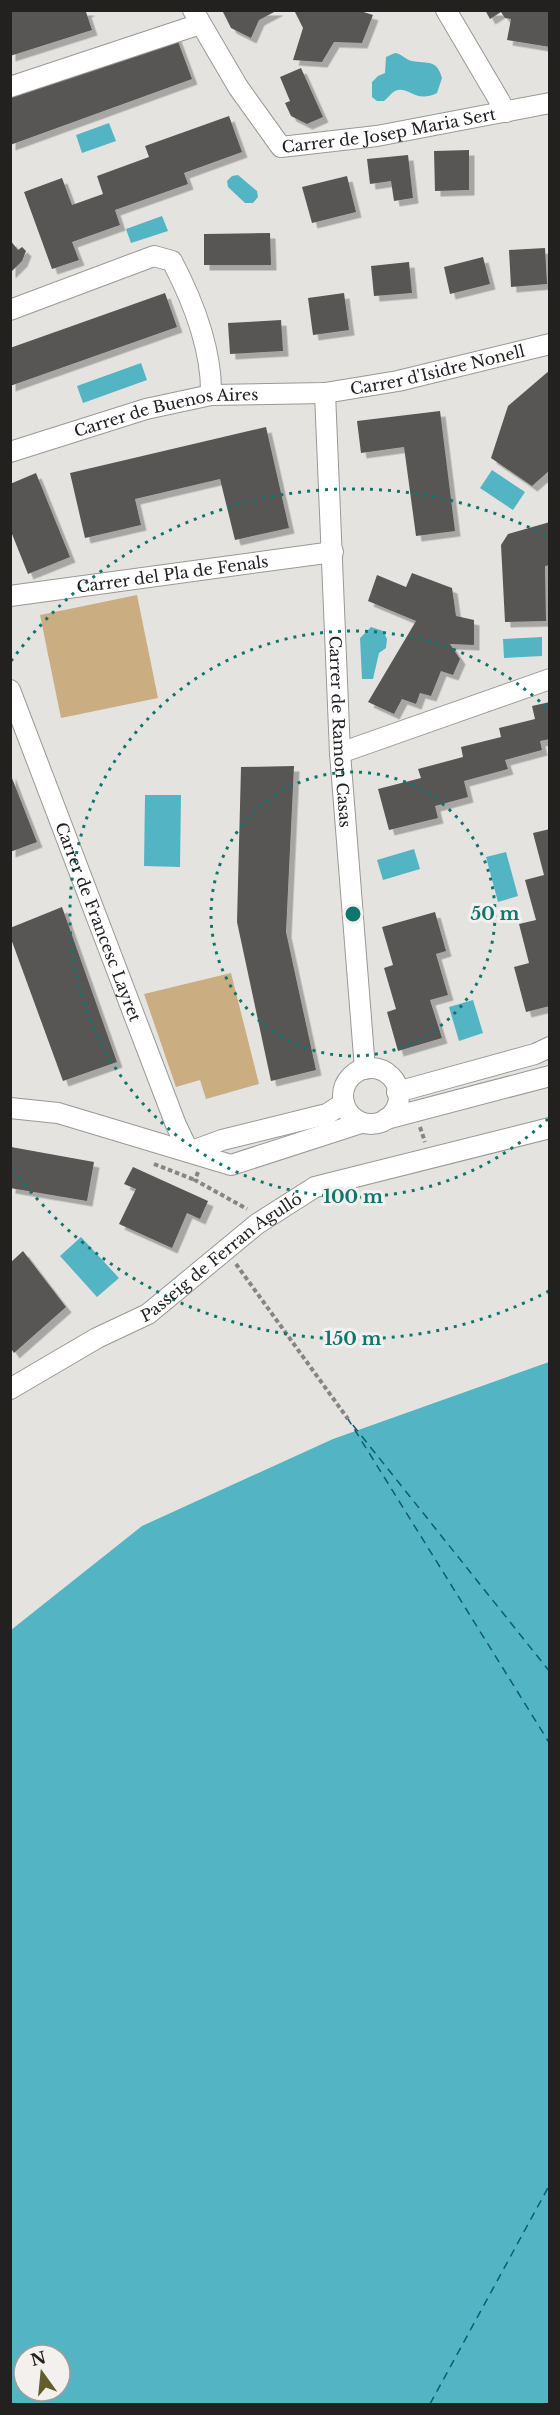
<svg xmlns="http://www.w3.org/2000/svg" width="560" height="2415" font-family="'Libre Baskerville',serif">
<style>
.green{fill:#caad80}
.water{fill:#53b4c4;fill-rule:evenodd}
.lines{fill:none;stroke-linecap:round;stroke-linejoin:round}
.ferry{stroke:#0a5f6a;stroke-width:1.5;stroke-dasharray:8 6;stroke-linecap:butt}
.building{fill:#585654;filter:url(#shadow)}
.street-casing{stroke:#9a9894;stroke-width:22}
.path{stroke:#878583;stroke-width:4;stroke-dasharray:4.5 3;stroke-linecap:butt}
.street{stroke:#fff;stroke-width:20}
.ring{fill:none;stroke:#0f766e;stroke-width:3;stroke-dasharray:3 6}
.labels{text-anchor:middle;dominant-baseline:central;stroke-width:6;stroke-linejoin:round;paint-order:stroke}
.street-label{font-size:16px;fill:#222120;stroke:#f3f0ed}
.centre{fill:#0f766e;stroke:#f3f0ed;stroke-width:3}
.ring-label{font-size:18px;text-anchor:middle;font-weight:bold;fill:#0f766e;stroke:#f3f0ed;stroke-width:6;stroke-linejoin:round;paint-order:stroke}
</style>
<defs>
<filter id="shadow"><feDropShadow dx="5.5" dy="5.5" stdDeviation="0" flood-color="#0004"/></filter>
</defs>
<rect width="100%" height="100%" fill="#e5e3e0"/>
<g class="green">
<path d="M137,595L158,698L61,718L40,615Z"/>
<path d="M231,973L259,1084L206,1099L200,1080L176,1087L144,994Z"/>
</g>
<g class="water">
<path d="M395,53C402,54 406,60 412,61C428,64 437,59 442,78L437,93C415,104 408,85 395,91C391,93 388,98 384,101H377L372,97V82L378,76L385,73L386,57Z"/>
<path d="M109,123L116,141L82,153L76,135Z"/>
<path d="M238,175L257,191L258,197L253,203H245L228,187L227,181L232,176Z"/>
<path d="M162,216L168,231L131,243L126,229Z"/>
<path d="M141,363L147,380L83,403L77,386Z"/>
<path d="M492,470L525,492L513,510L480,488Z"/>
<path d="M371,627L383,631L387,639L386,648L379,653L373,679H362L360,638Z"/>
<path d="M542,637V656L504,658L503,639Z"/>
<path d="M145,795H181L180,867L144,866Z"/>
<path d="M414,849L420,869L383,880L377,860Z"/>
<path d="M506,852L518,896L498,902L486,857Z"/>
<path d="M473,1000L483,1033L459,1041L449,1007Z"/>
<path d="M81,1237L119,1278L97,1297L60,1256Z"/>
<path d="M549,1362V2404H11V1630L142,1526L333,1439ZM24,2355H60V2391H24Z"/>
</g>
<g class="lines">
<g class="ferry">
<path d="M550,1672L348,1419L550,1744"/>
<path d="M430,2404L550,2184"/>
</g>
</g>
<g class="building">
<path d="M10,10H90L86,12L92,30L10,56Z"/>
<path d="M222,10H278L259,20L251,38L231,28Z"/>
<path d="M294,10H357L373,15L362,43L334,42L322,62L293,60L303,28Z"/>
<path d="M485,10H550V47L507,40L511,19L505,18L501,12L490,19Z"/>
<path d="M176,36L192,79L10,145V96Z"/>
<path d="M301,68L323,117L307,124L291,116L285,103L290,101L280,77Z"/>
<path d="M229,116L242,152L184,173L188,184L115,210L120,225L72,242L79,260L52,269L24,192L62,178L72,205L103,194L97,176L149,157L145,146Z"/>
<path d="M469,150V190L435,191L434,151Z"/>
<path d="M408,155L413,198L394,201L391,181L370,184L367,159Z"/>
<path d="M347,176L356,212L312,223L302,187Z"/>
<path d="M270,233L271,265H204V234Z"/>
<path d="M10,240L18,250L22,247L26,251L22,261L10,273Z"/>
<path d="M545,248L547,284L511,287L509,250Z"/>
<path d="M483,257L490,284L450,294L444,267Z"/>
<path d="M409,262L412,293L374,296L371,266Z"/>
<path d="M165,293L177,327L10,386V348Z"/>
<path d="M344,293L349,330L313,335L308,298Z"/>
<path d="M281,320L283,351L230,354L228,323Z"/>
<path d="M550,370V470L532,486L491,458L508,406Z"/>
<path d="M440,411L455,531L416,536L404,447L361,453L357,421Z"/>
<path d="M266,427L289,528L235,540L220,479L135,499L141,525L85,538L70,473Z"/>
<path d="M36,473L70,557L28,574L10,529V484Z"/>
<path d="M550,522V565L545,566L546,621L505,622L501,545L508,534Z"/>
<path d="M412,573L452,588L456,616L474,620V645L450,644L460,659L453,675L441,671L431,696L420,693L416,704L402,699L394,714L368,702L416,621L368,601L377,575L406,587Z"/>
<path d="M550,702V739L540,741L542,750L505,760L508,769L464,781L468,797L435,806L438,818L389,830L378,789L421,778L418,769L463,757L461,747L501,737L499,728L535,719L532,706Z"/>
<path d="M294,766L286,932L316,1070L271,1081L237,922L241,767Z"/>
<path d="M10,773L37,842L10,852Z"/>
<path d="M550,829V1006L526,1012L514,967L529,963L519,924L536,920L525,880L544,875L533,833Z"/>
<path d="M62,907L117,1062L63,1081L10,936V928Z"/>
<path d="M435,912L446,951L436,954L448,995L430,1000L442,1038L398,1051L387,1012L396,1009L384,968L393,965L382,927Z"/>
<path d="M11,1147L94,1162L87,1201L10,1188Z"/>
<path d="M133,1167L208,1201L200,1219L187,1213L172,1248L119,1224L136,1189L124,1184Z"/>
<path d="M23,1251L66,1307L14,1353L10,1347V1263Z"/>
</g>
<g class="lines">
<g class="street-casing">
<g id="street">
<path id="s1" d="M193,10L238,87L281,147L377,136L550,103"/>
<path d="M446,10L506,112"/>
<path d="M10,87L200,24"/>
<path d="M10,310L154,256L172,261C193,301 212,350 211,395"/>
<path id="s2" d="M325,393L340,753L365,1069"/>
<path id="s3" d="M10,452L146,409L211,395L325,393L398,381L550,344"/>
<path id="s4" d="M10,596L333,552"/>
<path id="s5" d="M10,690L176,1125L189,1152"/>
<path d="M340,753L550,679"/>
<circle cx="371" cy="1096" r="28"/>
<path d="M397,1092L535,1054L550,1047"/>
<path d="M10,1108L58,1113L231,1165L361,1123"/>
<path d="M386,1119L550,1076"/>
<path d="M189,1152L222,1140L327,1114L344,1103"/>
<path id="s6" d="M10,1389L97,1338L148,1314L257,1224L315,1187L550,1128"/>
</g>
</g>
<g class="path">
<path d="M420,1127L425,1142"/>
<path d="M154,1164L195,1180"/>
<path d="M198,1172L195,1180L247,1209"/>
<path d="M236,1264L348,1419"/>
</g>
<use href="#street" class="street"/>
</g>
<g class="ring">
<circle cx="353" cy="914" r="142"/>
<path d="M548 1119A283 283 0 1 1 548 709"/>
<path d="M549 1291A425 425 0 0 1 11 1167M11 661A425 425 0 0 1 549 537"/>
</g>
<g class="labels">
<g class="street-label">
<text stroke="none"><textPath href="#s1" startOffset="272">Carrer de Josep Maria Sert</textPath></text>
<text stroke="none"><textPath href="#s3" startOffset="438">Carrer d'Isidre Nonell</textPath></text>
<text stroke="none"><textPath href="#s3" startOffset="162">Carrer de Buenos Aires</textPath></text>
<text stroke="none"><textPath href="#s4" startOffset="164">Carrer del Pla de Fenals</textPath></text>
<text stroke="none"><textPath href="#s2" startOffset="339">Carrer de Ramon Casas</textPath></text>
<text stroke="none"><textPath href="#s5" startOffset="248">Carrer de Francesc Layret</textPath></text>
<text stroke="none"><textPath href="#s6" startOffset="250">Passeig de Ferran Agulló</textPath></text>
</g>
</g>
<circle cx="353" cy="914" r="9" class="centre"/>
<g class="ring-label">
<text x="495" y="920">50 m</text>
<text x="353" y="1203">100 m</text>
<text x="353" y="1345">150 m</text>
</g>
<rect width="560" height="2415" fill="none" stroke="#222120" stroke-width="24"/>
<g transform="translate(42 2373) rotate(345)"><circle r="28" fill="#f3f0ed" stroke="#9f9d9b" stroke-width="1.5"/>
<path d="M0-4.5L10 22L0 15L-10 22Z" fill="#605e2b"/>
<text y="-9" font-size="16" font-weight="bold" text-anchor="middle" fill="#222120">N</text>
</g>
</svg>
